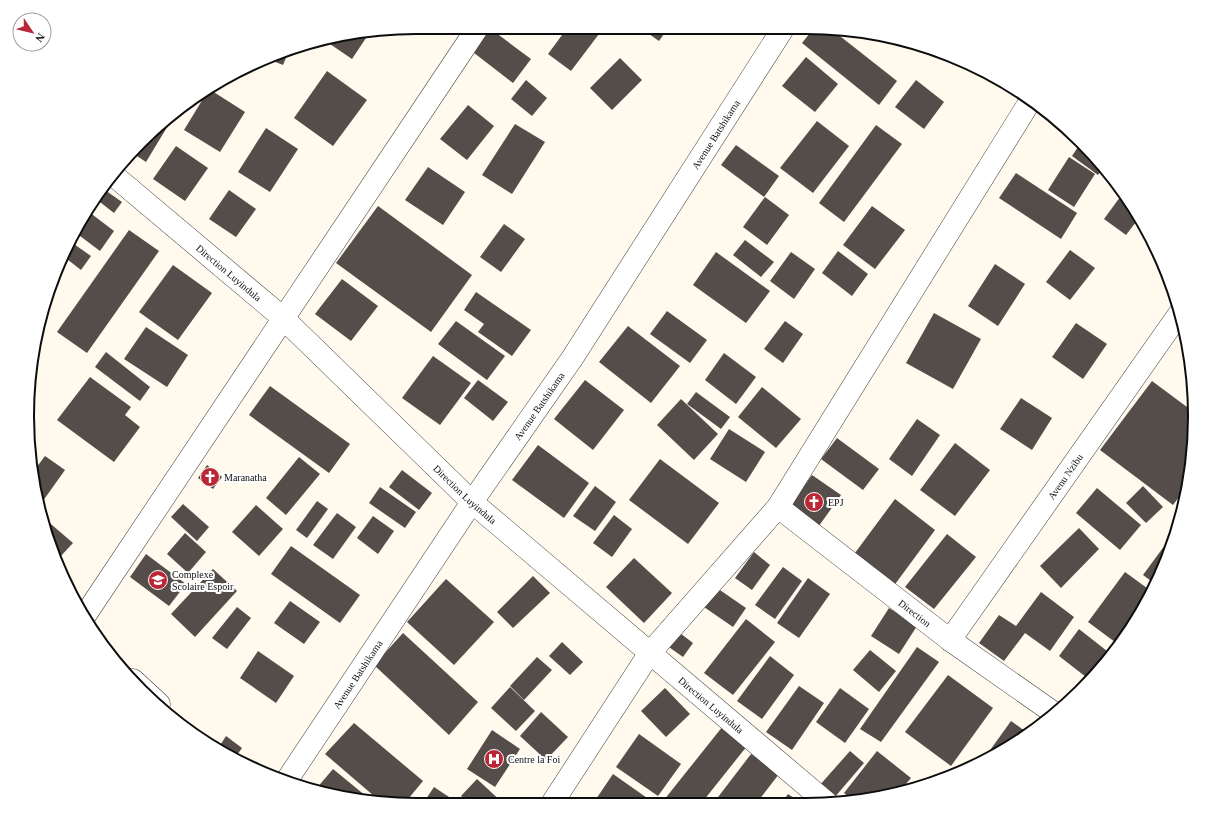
<svg xmlns="http://www.w3.org/2000/svg" width="1222" height="832" font-family="Georgia,serif">
<style>
.building{fill:#554d49}
.lines{fill:none;stroke-linecap:round;stroke-linejoin:round}
.street-casing{stroke:#404040;stroke-width:23}
.street{stroke:#fff;stroke-width:22}
.labels{text-anchor:middle;dominant-baseline:central;stroke-width:4;stroke-linejoin:round;paint-order:stroke}
.street-label{font-size:10px;fill:#0d0d0d;stroke:#fff}
.poi-label{font-size:10px;fill:#0d0d0d;stroke:#fff;text-anchor:start}
.rim{fill:none;stroke:#0d0d0d;stroke-width:2}
</style>
<rect width="100%" height="100%" fill="#fffaed"/>
<g class="building">
<path d="M488,27L531,59L513,83L469,49Z"/>
<path d="M568,27H590L599,34L571,71L548,54Z"/>
<path d="M639,27H669L659,41Z"/>
<path d="M814,28L831,29L897,81L879,105L802,43Z"/>
<path d="M368,35L352,59L327,42L358,36Z"/>
<path d="M290,48L283,65L268,59Z"/>
<path d="M806,57L838,84L815,112L782,86Z"/>
<path d="M620,58L642,80L612,110L590,88Z"/>
<path d="M327,71L367,100L333,146L294,118Z"/>
<path d="M526,80L547,98L532,116L511,99Z"/>
<path d="M916,80L944,102L924,129L895,107Z"/>
<path d="M209,89L245,112L220,152L184,130Z"/>
<path d="M468,105L494,126L467,160L440,139Z"/>
<path d="M172,119L146,162L134,154Z"/>
<path d="M817,121L849,146L813,193L780,168Z"/>
<path d="M515,124L545,142L512,194L482,175Z"/>
<path d="M876,125L902,144L844,222L819,203Z"/>
<path d="M266,128L298,149L270,192L238,172Z"/>
<path d="M1080,144L1087,149L1103,168L1098,175L1072,156Z"/>
<path d="M736,145L779,176L764,197L721,165Z"/>
<path d="M176,146L208,168L185,201L153,179Z"/>
<path d="M1069,157L1095,174L1074,207L1048,190Z"/>
<path d="M428,167L465,192L443,225L405,200Z"/>
<path d="M1016,173L1077,213L1061,239L999,198Z"/>
<path d="M102,188L122,202L114,213L96,199Z"/>
<path d="M229,190L256,209L236,237L209,219Z"/>
<path d="M1123,193L1139,218L1126,235L1104,219Z"/>
<path d="M765,197L789,215L767,245L743,227Z"/>
<path d="M378,206L472,275L431,332L336,263Z"/>
<path d="M872,206L905,230L875,269L843,245Z"/>
<path d="M89,212L114,231L100,251L76,233Z"/>
<path d="M504,224L525,239L501,272L480,257Z"/>
<path d="M129,230L159,251L87,353L57,332Z"/>
<path d="M745,240L774,262L761,277L733,255Z"/>
<path d="M71,242L91,256L81,270L63,256Z"/>
<path d="M1070,250L1095,268L1070,300L1046,282Z"/>
<path d="M838,251L868,274L852,296L822,273Z"/>
<path d="M716,252L770,291L746,323L693,285Z"/>
<path d="M791,252L815,269L794,299L770,281Z"/>
<path d="M995,264L1025,284L998,326L968,306Z"/>
<path d="M173,265L212,293L178,340L139,312Z"/>
<path d="M342,279L378,306L351,341L315,314Z"/>
<path d="M476,292L531,330L512,356L478,332L484,324L464,310Z"/>
<path d="M667,311L707,340L690,363L650,334Z"/>
<path d="M934,313L981,339L953,389L906,363Z"/>
<path d="M456,321L505,356L487,380L438,344Z"/>
<path d="M785,321L803,334L783,363L764,349Z"/>
<path d="M1076,323L1107,344L1083,379L1052,357Z"/>
<path d="M628,326L680,366L651,403L599,362Z"/>
<path d="M146,327L188,355L167,387L124,359Z"/>
<path d="M106,352L150,387L140,401L95,367Z"/>
<path d="M724,353L756,377L736,404L705,380Z"/>
<path d="M433,356L471,383L440,425L402,398Z"/>
<path d="M90,377L131,407L125,415L140,427L114,462L57,420Z"/>
<path d="M478,380L508,402L493,421L464,398Z"/>
<path d="M585,380L624,410L593,450L554,419Z"/>
<path d="M1152,381L1195,413L1188,485L1173,505L1100,450Z"/>
<path d="M270,386L350,444L329,473L249,415Z"/>
<path d="M762,387L801,419L776,448L738,417Z"/>
<path d="M696,392L730,417L721,429L687,404Z"/>
<path d="M1021,398L1052,418L1032,450L1000,429Z"/>
<path d="M681,399L718,434L694,460L657,425Z"/>
<path d="M917,419L940,435L912,476L889,459Z"/>
<path d="M729,429L765,452L746,482L710,459Z"/>
<path d="M837,438L879,469L863,490L821,459Z"/>
<path d="M955,443L990,470L955,516L920,490Z"/>
<path d="M538,445L589,483L564,518L512,480Z"/>
<path d="M45,456L65,470L40,505L35,492L33,472Z"/>
<path d="M299,457L320,474L286,515L266,498Z"/>
<path d="M660,459L719,503L688,544L629,500Z"/>
<path d="M207,465L222,477L213,489L198,478Z"/>
<path d="M402,470L432,493L419,510L389,487Z"/>
<path d="M812,475L841,495L816,530L787,510Z"/>
<path d="M595,486L616,502L595,531L573,516Z"/>
<path d="M1143,486L1163,507L1146,523L1126,503Z"/>
<path d="M380,487L416,512L405,528L369,503Z"/>
<path d="M1097,488L1141,525L1120,550L1076,513Z"/>
<path d="M895,499L935,530L893,587L852,557Z"/>
<path d="M317,501L328,509L307,538L296,530Z"/>
<path d="M183,504L209,527L197,541L171,517Z"/>
<path d="M256,505L283,529L259,556L232,532Z"/>
<path d="M337,513L356,527L333,559L313,545Z"/>
<path d="M614,515L632,529L612,557L593,543Z"/>
<path d="M373,516L394,531L378,554L357,538Z"/>
<path d="M45,519L73,543L59,558Z"/>
<path d="M1079,528L1099,549L1061,588L1040,566Z"/>
<path d="M185,533L206,552L188,573L167,554Z"/>
<path d="M947,534L976,557L934,609L905,587Z"/>
<path d="M1165,545L1170,549L1165,565L1155,584L1143,575Z"/>
<path d="M291,546L360,595L340,623L271,574Z"/>
<path d="M754,552L770,565L752,590L735,578Z"/>
<path d="M146,554L186,584L169,606L130,577Z"/>
<path d="M634,558L672,593L644,623L606,587Z"/>
<path d="M783,567L802,581L775,619L755,605Z"/>
<path d="M213,569L237,591L195,637L171,614Z"/>
<path d="M1125,572L1151,591L1130,632L1119,645L1088,622Z"/>
<path d="M533,576L550,593L513,628L497,612Z"/>
<path d="M808,578L830,594L799,638L777,623Z"/>
<path d="M446,579L494,622L454,665L407,622Z"/>
<path d="M717,588L746,608L733,627L704,607Z"/>
<path d="M1041,592L1074,617L1050,651L1025,633L1004,661L979,643L999,615L1016,626Z"/>
<path d="M290,601L320,622L304,644L274,623Z"/>
<path d="M237,607L251,618L227,649L212,638Z"/>
<path d="M889,608L917,626L899,654L871,636Z"/>
<path d="M746,619L775,642L733,695L704,673Z"/>
<path d="M1079,629L1107,651L1086,677L1059,656Z"/>
<path d="M676,630L693,643L683,657L666,645Z"/>
<path d="M403,633L478,702L449,735L374,665Z"/>
<path d="M562,642L583,662L570,675L549,656Z"/>
<path d="M917,647L939,662L881,742L860,729Z"/>
<path d="M870,650L896,671L879,692L853,670Z"/>
<path d="M258,651L294,676L276,703L240,678Z"/>
<path d="M770,656L794,675L762,719L737,701Z"/>
<path d="M537,657L552,670L524,700L510,686Z"/>
<path d="M948,675L993,708L951,766L905,732Z"/>
<path d="M799,686L824,703L792,750L766,732Z"/>
<path d="M510,687L535,711L516,731L491,708Z"/>
<path d="M665,688L690,714L666,737L641,711Z"/>
<path d="M840,688L869,709L845,743L816,722Z"/>
<path d="M541,712L568,737L546,760L520,736Z"/>
<path d="M1011,721L1029,734L1022,739L983,760Z"/>
<path d="M354,723L423,781L404,804L381,802L325,754Z"/>
<path d="M723,726L747,746L700,805H660Z"/>
<path d="M492,730L520,749L495,787L467,769Z"/>
<path d="M639,734L681,764L658,796L616,767Z"/>
<path d="M226,736L242,748L235,758L219,747Z"/>
<path d="M850,751L864,763L834,798L819,786Z"/>
<path d="M877,751L911,778L899,792L882,797L852,800L844,793Z"/>
<path d="M751,754L779,774L755,805H712Z"/>
<path d="M333,769L372,801L340,798L316,789Z"/>
<path d="M613,774L650,800L647,805H592Z"/>
<path d="M477,779L505,805H471L461,796Z"/>
<path d="M434,787L461,805H422Z"/>
<path d="M788,794L804,805H780Z"/>
</g>
<g class="lines">
<g class="street-casing">
<g id="street">
<path id="s1" d="M112,174L283,318L472,502L827,803"/>
<path id="s2" d="M778,507L950,640L1054,713"/>
<path d="M84,617L478,27"/>
<path id="s3" d="M950,640L1179,314"/>
<path d="M133,680L159,704"/>
<path id="s4" d="M287,780L472,502L573,357L784,27"/>
<path d="M551,805L649,654L778,507L1029,103"/>
</g>
</g>
<use href="#street" class="street"/>
</g>
<defs>
<g id="church-disc" transform="scale(1)"><circle r="9.5" fill="#ba2736" stroke="#fff"/><path d="M-1.2-6h2.4v3.5h3.3v2.4h-3.3V6h-2.4V-.1h-3.3v-2.4h3.3Z" fill="#fff"/></g>
<g id="school-disc" transform="scale(1)"><circle r="9.5" fill="#ba2736" stroke="#fff"/><path d="M0-5L7-2L0 1L-7-2ZM-4 1L0 2.5L4 1V4Q0 6-4 4Z" fill="#fff"/></g>
<g id="hospital-disc" transform="scale(1)"><circle r="9.5" fill="#ba2736" stroke="#fff"/><path d="M-5-5h3v3.5h4V-5h3V5h-3V1.5h-4V5h-3Z" fill="#fff"/></g>
</defs>
<g fill-rule="evenodd">
<use href="#church-disc" x="210" y="477"/>
<use href="#church-disc" x="814" y="502"/>
<use href="#school-disc" x="158" y="580"/>
<use href="#hospital-disc" x="494" y="759"/>
</g>
<g class="labels">
<g class="street-label">
<text stroke="none"><textPath href="#s4" startOffset="775">Avenue Batshikama</textPath></text>
<text stroke="none"><textPath href="#s1" startOffset="153">Direction Luyindula</textPath></text>
<text stroke="none"><textPath href="#s4" startOffset="451">Avenue Batshikama</textPath></text>
<text stroke="none"><textPath href="#s3" startOffset="200">Avenu Nzibu</textPath></text>
<text stroke="none"><textPath href="#s1" startOffset="477">Direction Luyindula</textPath></text>
<text stroke="none"><textPath href="#s2" startOffset="173">Direction</textPath></text>
<text stroke="none"><textPath href="#s4" startOffset="127">Avenue Batshikama</textPath></text>
<text stroke="none"><textPath href="#s1" startOffset="801">Direction Luyindula</textPath></text>
</g>
<g class="poi-label">
<text x="224" y="477">Maranatha</text>
<text x="828" y="502">EPJ</text>
<text x="172" y="574">Complexe<tspan x="172" dy="12">Scolaire Espoir</tspan></text>
<text x="508" y="759">Centre la Foi</text>
</g>
</g>
<path d="M0 0H1222V832H0ZM416 34H806A382 382 0 0 1 1188 416V416A382 382 0 0 1 806 798H416A382 382 0 0 1 34 416V416A382 382 0 0 1 416 34Z" fill="#fff" fill-rule="evenodd"/>
<path class="rim" d="M416 34H806A382 382 0 0 1 1188 416V416A382 382 0 0 1 806 798H416A382 382 0 0 1 34 416V416A382 382 0 0 1 416 34Z"/>
<g transform="translate(32 32) rotate(125)"><circle r="19" fill="#ffffff" stroke="#9e9e9e"/>
<path d="M0-3L7 15L0 10L-7 15Z" fill="#ba2736"/>
<text y="-6" font-size="11" font-weight="bold" text-anchor="middle" fill="#0d0d0d">N</text>
</g>
</svg>
